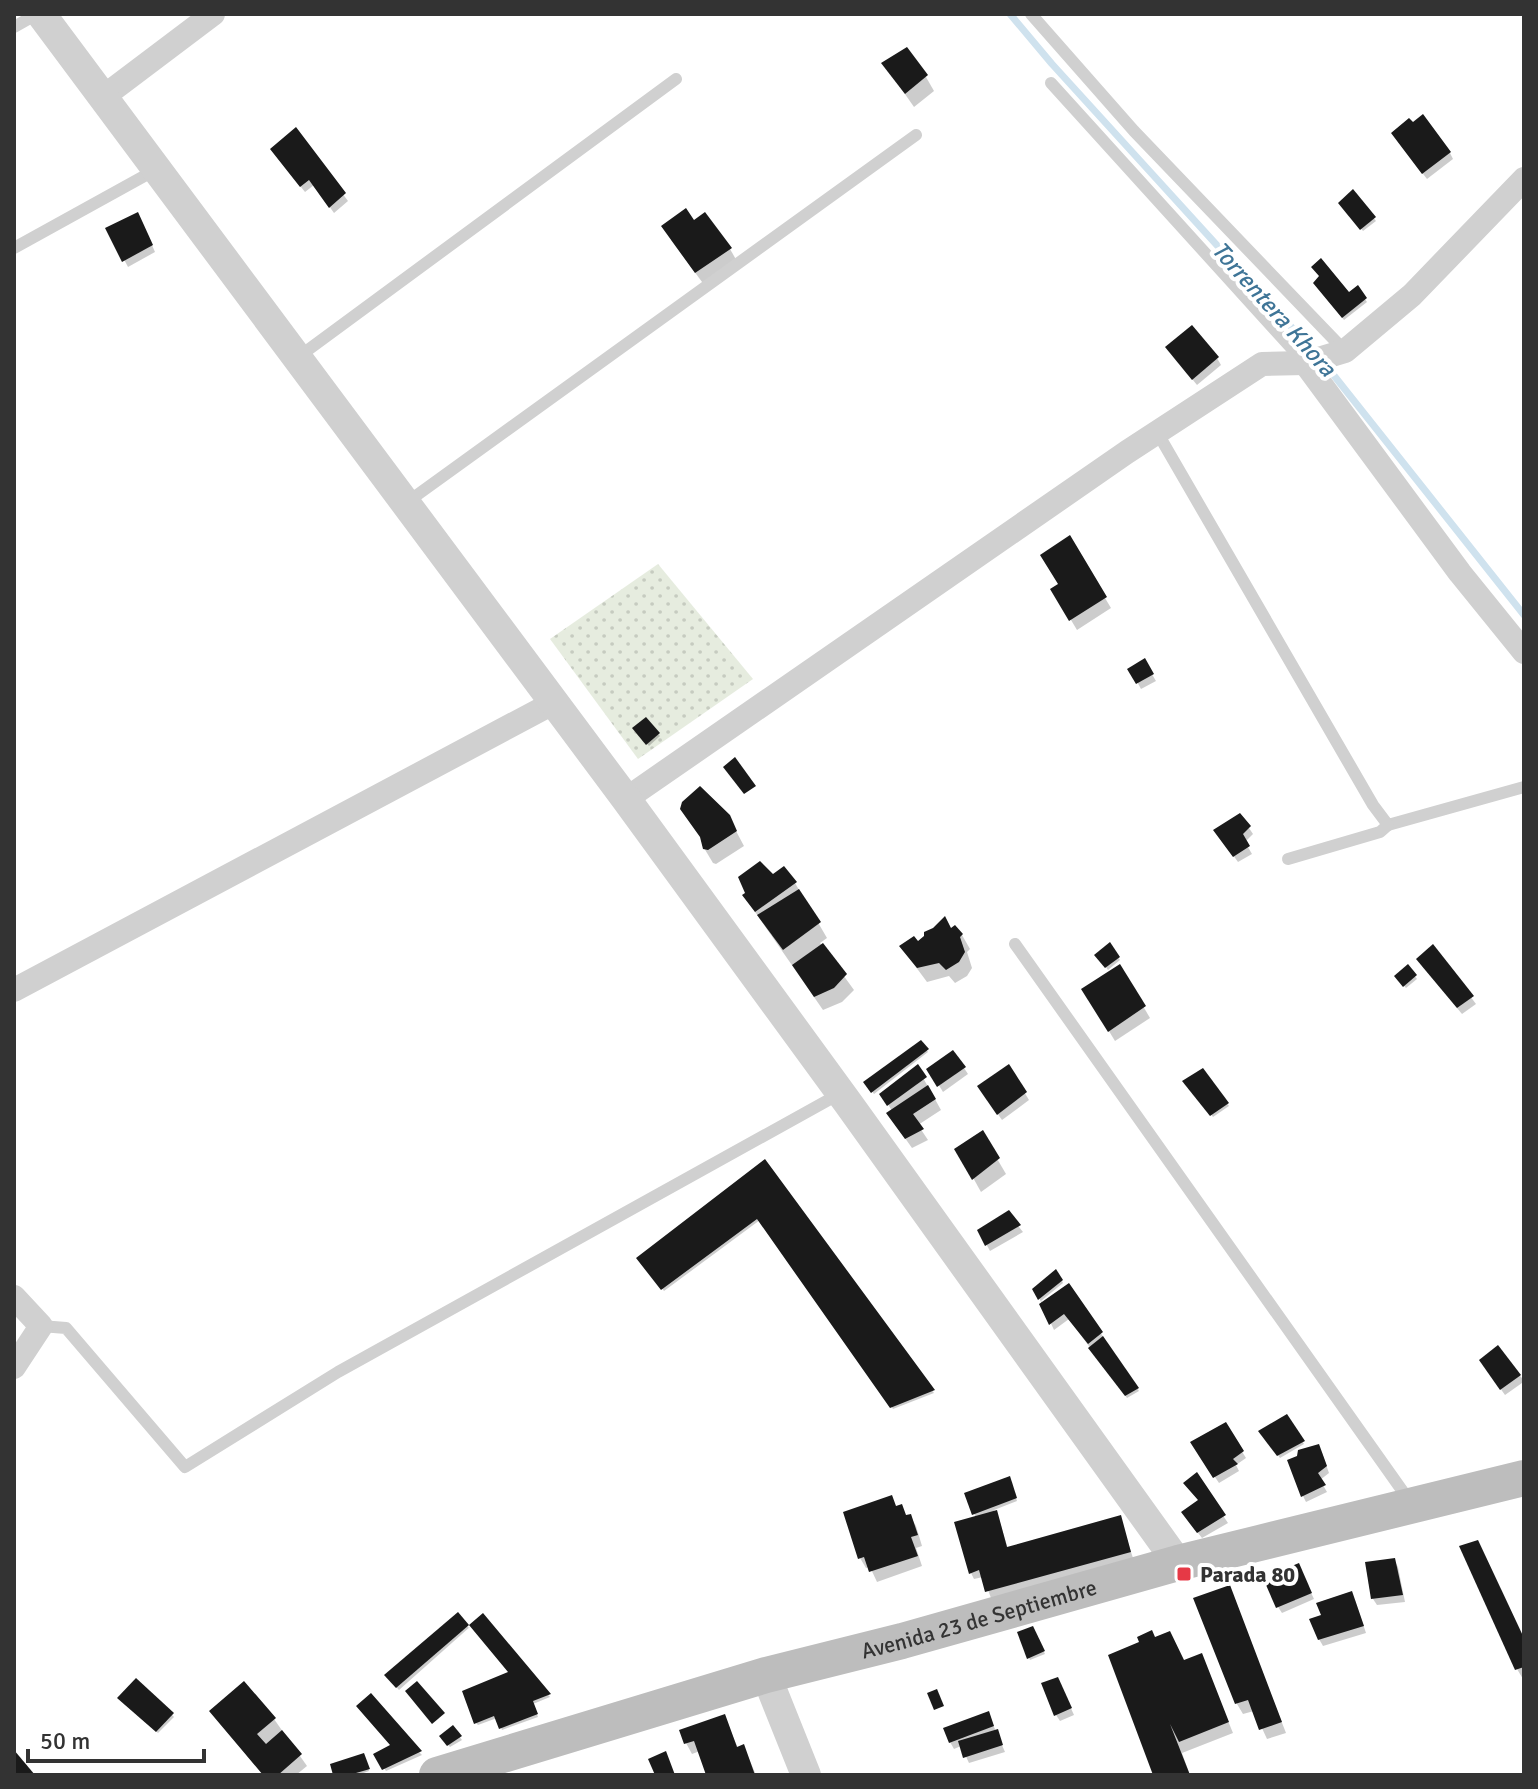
<svg xmlns="http://www.w3.org/2000/svg" width="1538" height="1789" font-family="Signika,sans-serif">
<style>
.park{fill:url(#park-dots)}
.shadow{fill:#0003}
.lines{fill:none;stroke-linecap:round;stroke-linejoin:round}
.stream{stroke:#cfe2ee;stroke-width:7}
.building{fill:#1a1a1a}
.service{stroke:#d0d0d0;stroke-width:12}
.minor{stroke:#d0d0d0;stroke-width:24}
.tertiary{stroke:#d0d0d0;stroke-width:30}
.secondary{stroke:#bdbdbd;stroke-width:36}
.poi-dot{fill:#e63946;stroke:#fff;stroke-width:3}
.labels{text-anchor:middle;dominant-baseline:central;stroke-width:8;stroke-linejoin:round;paint-order:stroke}
.poi-label{font-size:22px;font-weight:bold;fill:#333;stroke:#fff;text-anchor:start}
.street-label{font-size:22px;fill:#333;stroke:#fff}
.water-label{font-size:24px;font-style:italic;fill:#3f7597;stroke:#fff}
</style>
<defs>
<pattern id="park-dots" width="8" height="8" patternUnits="userSpaceOnUse" patternTransform="scale(2)"><rect width="8" height="8" fill="#e6ecdf"/><path d="M2 2h.1M6 6h.1" fill="none" stroke="#c6cbc0" stroke-width="1.8" stroke-linecap="round"/></pattern>
</defs>
<rect width="100%" height="100%" fill="#fff"/>
<path class="park" d="M658,564L753,679L638,759L550,639Z"/>
<g class="shadow">
<path d="M884,64L926,77L934,91L914,107Z"/>
<path d="M295,130L348,201L334,213L314,185L305,192L276,156Z"/>
<path d="M1397,140L1450,153L1453,159L1427,179Z"/>
<path d="M1353,192L1376,221L1363,231L1342,206Z"/>
<path d="M141,220L155,252L128,267L108,229Z"/>
<path d="M693,223L730,249L738,263L705,286L671,240Z"/>
<path d="M1317,285L1348,295L1357,288L1367,302L1344,320Z"/>
<path d="M1171,353L1217,358L1221,365L1197,385Z"/>
<path d="M1069,538L1111,608L1077,630L1053,590L1060,585Z"/>
<path d="M1144,661L1156,681L1141,689L1130,669Z"/>
<path d="M636,731L658,734L660,736L649,746Z"/>
<path d="M728,816L744,846L716,864L713,863L704,848Z"/>
<path d="M1249,828L1253,834L1245,842L1252,854L1238,862L1220,837Z"/>
<path d="M772,877L795,883L827,938L820,943L854,990L842,1002L823,1010L753,909Z"/>
<path d="M951,930L962,935L970,949L967,952L972,968L967,976L955,983L949,976L927,982L901,947Z"/>
<path d="M1109,945L1120,960L1108,970L1097,955Z"/>
<path d="M1433,947L1476,1004L1462,1014L1422,966Z"/>
<path d="M1120,967L1150,1018L1115,1041L1084,990Z"/>
<path d="M1408,967L1417,979L1406,988L1398,979Z"/>
<path d="M921,1043L928,1052L874,1094L866,1083Z"/>
<path d="M917,1067L941,1110L918,1125L928,1140L912,1148L895,1124L892,1111L882,1094Z"/>
<path d="M1009,1067L1029,1100L1002,1120L983,1093Z"/>
<path d="M964,1068L968,1074L943,1092L929,1069Z"/>
<path d="M1202,1071L1229,1106L1213,1117L1185,1081Z"/>
<path d="M982,1133L1006,1174L981,1192L957,1149Z"/>
<path d="M764,1162L934,1393L893,1409L760,1220L664,1291L639,1258Z"/>
<path d="M1008,1213L1023,1232L990,1251L979,1231Z"/>
<path d="M1062,1281L1063,1283L1041,1301L1043,1303L1069,1285L1139,1391L1127,1398L1069,1319L1054,1330L1035,1289Z"/>
<path d="M1485,1367L1520,1376L1524,1380V1387L1522,1383L1505,1395Z"/>
<path d="M1286,1416L1304,1444L1280,1458L1261,1432Z"/>
<path d="M1225,1424L1246,1458L1236,1465L1239,1471L1219,1483L1196,1449Z"/>
<path d="M1322,1453L1329,1473L1320,1480L1327,1492L1306,1502L1303,1496Z"/>
<path d="M1196,1475L1228,1523L1202,1538L1187,1519L1199,1501L1185,1483Z"/>
<path d="M1010,1481L1017,1501L994,1510L999,1519L1008,1549L1120,1518L1133,1558L991,1598L983,1577L974,1579L971,1573L976,1518L966,1494Z"/>
<path d="M897,1508L907,1517L910,1516L916,1526L922,1546L916,1548L922,1566L877,1582L870,1567L866,1568L860,1558Z"/>
<path d="M1394,1560L1398,1567L1405,1602L1377,1605L1373,1599L1367,1564Z"/>
<path d="M1301,1572L1314,1599L1282,1613L1278,1607Z"/>
<path d="M1229,1587L1286,1733L1267,1739L1254,1711L1243,1714L1237,1704L1196,1599Z"/>
<path d="M1355,1600L1366,1633L1323,1646L1319,1639Z"/>
<path d="M457,1615L469,1628L483,1616L550,1697L533,1704L538,1717L502,1730L497,1718L478,1725L476,1723L510,1673L471,1626L399,1690L388,1678Z"/>
<path d="M1032,1628L1045,1654L1030,1660L1019,1633Z"/>
<path d="M1155,1639L1183,1662L1201,1655L1233,1733L1182,1753L1190,1775H1155Z"/>
<path d="M1524,1640V1679H1523L1517,1669Z"/>
<path d="M1061,1686L1074,1715L1060,1721L1056,1715Z"/>
<path d="M371,1696L420,1753L422,1755L386,1771L376,1755L392,1746Z"/>
<path d="M121,1701L172,1715L174,1717L158,1733Z"/>
<path d="M211,1711L274,1719L307,1766L296,1775H263Z"/>
<path d="M724,1716L738,1748L744,1747L756,1775H708L700,1751L692,1754L686,1743Z"/>
<path d="M991,1720L1005,1752L969,1763L961,1746L954,1749L950,1742Z"/>
<path d="M453,1728L462,1740L450,1747L443,1739Z"/>
<path d="M365,1758L369,1771L358,1775H335Z"/>
</g>
<g class="lines">
<g class="stream">
<path d="M1010,14L1052,64L1316,354"/>
<path d="M1324,363L1524,615"/>
</g>
</g>
<g class="building">
<path d="M907,47L928,75L905,94L881,63Z"/>
<path d="M1423,114L1451,152L1422,174L1391,133L1409,118L1413,122Z"/>
<path d="M296,127L346,193L329,208L309,180L300,187L270,149Z"/>
<path d="M1353,189L1376,217L1360,230L1338,203Z"/>
<path d="M686,208L694,220L705,212L732,248L695,273L661,226Z"/>
<path d="M138,212L153,245L122,262L105,228Z"/>
<path d="M1321,258L1349,292L1358,285L1367,298L1342,318L1313,283L1319,276L1311,267Z"/>
<path d="M1192,325L1219,357L1192,380L1165,347Z"/>
<path d="M1070,535L1107,597L1069,621L1050,589L1058,584L1040,555Z"/>
<path d="M1145,658L1154,674L1136,684L1127,669Z"/>
<path d="M646,717L660,733L646,745L632,728Z"/>
<path d="M735,757L756,786L744,794L723,767Z"/>
<path d="M700,786L730,815L737,831L708,850L703,849L700,837L680,809L682,802Z"/>
<path d="M1240,813L1251,826L1243,834L1250,846L1233,857L1213,830Z"/>
<path d="M760,861L773,874L784,866L797,882L755,912L742,895L745,893L738,877Z"/>
<path d="M799,889L821,922L783,950L757,915Z"/>
<path d="M945,916L951,928L955,925L963,934L960,937L965,952L959,962L946,970L939,963L917,968L899,946L914,936L918,941L924,936V932L933,928Z"/>
<path d="M1110,942L1120,957L1105,968L1094,955Z"/>
<path d="M823,943L847,974L834,988L814,997L792,965Z"/>
<path d="M1433,944L1474,996L1457,1008L1416,959Z"/>
<path d="M1120,964L1146,1006L1108,1032L1081,989Z"/>
<path d="M1408,964L1417,975L1403,987L1394,976Z"/>
<path d="M921,1040L929,1049L871,1093L863,1082Z"/>
<path d="M953,1050L966,1067L937,1087L926,1069Z"/>
<path d="M918,1064L927,1077L887,1106L879,1094Z"/>
<path d="M1009,1064L1027,1092L997,1115L977,1086Z"/>
<path d="M1203,1068L1229,1103L1210,1116L1182,1081Z"/>
<path d="M928,1085L936,1099L913,1114L924,1129L905,1139L886,1113Z"/>
<path d="M983,1130L1000,1158L972,1180L954,1149Z"/>
<path d="M765,1159L935,1390L890,1408L757,1219L661,1290L636,1258Z"/>
<path d="M1009,1210L1021,1225L985,1246L977,1230Z"/>
<path d="M1056,1269L1063,1280L1038,1300L1032,1289Z"/>
<path d="M1069,1283L1103,1332L1088,1344L1064,1314L1049,1325L1039,1304Z"/>
<path d="M1103,1336L1139,1388L1125,1396L1088,1348Z"/>
<path d="M1498,1345L1521,1375L1500,1390L1479,1360Z"/>
<path d="M1287,1414L1305,1441L1277,1456L1258,1431Z"/>
<path d="M1226,1422L1244,1451L1233,1459L1238,1464L1213,1478L1190,1442Z"/>
<path d="M1319,1444L1327,1466L1318,1473L1326,1485L1301,1497L1287,1460L1297,1456L1298,1450Z"/>
<path d="M1197,1472L1226,1515L1197,1533L1181,1512L1198,1500L1183,1483Z"/>
<path d="M1010,1476L1017,1498L972,1515L964,1493Z"/>
<path d="M892,1495L896,1506L902,1504L906,1515L911,1514L918,1535L911,1537L918,1556L869,1572L864,1557L858,1559L843,1512Z"/>
<path d="M997,1510L1007,1547L1121,1515L1131,1552L985,1592L979,1570L969,1574L954,1522Z"/>
<path d="M1478,1540L1524,1638V1667L1515,1670L1459,1546Z"/>
<path d="M1395,1558L1403,1595L1371,1599L1365,1562Z"/>
<path d="M1299,1563L1312,1593L1276,1608L1263,1578Z"/>
<path d="M1230,1585L1282,1722L1259,1730L1248,1700L1235,1704L1193,1598Z"/>
<path d="M1352,1591L1364,1626L1318,1640L1309,1619L1321,1615L1316,1603Z"/>
<path d="M458,1612L469,1625L396,1688L384,1675Z"/>
<path d="M483,1613L551,1694L533,1701L538,1714L499,1729L494,1716L474,1724L462,1691L508,1672L469,1625Z"/>
<path d="M1033,1626L1045,1651L1027,1659L1017,1632Z"/>
<path d="M1152,1630L1155,1637L1170,1631L1184,1660L1202,1653L1229,1722L1179,1742L1170,1724L1190,1775H1153L1108,1655L1139,1642L1137,1637Z"/>
<path d="M1058,1677L1072,1708L1054,1716L1041,1683Z"/>
<path d="M136,1678L174,1713L156,1732L117,1698Z"/>
<path d="M244,1681L276,1718L257,1734L266,1744L282,1730L302,1754L278,1775H263L209,1711Z"/>
<path d="M417,1681L445,1713L432,1724L405,1691Z"/>
<path d="M937,1689L944,1706L934,1710L927,1693Z"/>
<path d="M371,1693L422,1751L382,1770L373,1754L390,1745L356,1706Z"/>
<path d="M989,1711L994,1726L949,1743L943,1728Z"/>
<path d="M725,1714L737,1747L744,1744L755,1775H706L694,1741L684,1744L679,1730Z"/>
<path d="M453,1725L462,1736L447,1746L439,1736Z"/>
<path d="M998,1729L1003,1745L963,1758L958,1741Z"/>
<path d="M14,1750L35,1775H14Z"/>
<path d="M666,1751L675,1775H655L648,1759Z"/>
<path d="M364,1753L370,1769L349,1775H333L330,1764Z"/>
</g>
<g class="lines">
<g class="service">
<path d="M1031,14L1134,131L1345,351"/>
<path d="M14,27L37,14"/>
<path d="M1051,83L1304,362"/>
<path d="M14,248L157,169"/>
<path d="M297,358L676,79"/>
<path d="M1157,432L1373,805L1388,825L1524,787"/>
<path d="M406,503L916,135"/>
<path d="M1288,859L1380,832L1388,825"/>
<path d="M1015,944L1411,1503"/>
<path d="M41,1326L66,1328L185,1467L338,1372L841,1093"/>
</g>
<g class="minor">
<path d="M103,97L213,14"/>
<path d="M1305,363L1460,573L1524,652"/>
<path d="M626,799L1127,452L1262,364L1305,363L1345,351L1412,295L1524,179"/>
<path d="M14,990L555,702"/>
<path d="M14,1297L41,1326L14,1367"/>
</g>
<g class="tertiary">
<path d="M41,14L626,799L848,1103L1178,1563"/>
<path d="M766,1675L806,1775"/>
</g>
<path class="secondary" id="s1" d="M437,1775L766,1675L902,1641L1178,1563L1524,1478"/>
</g>
<rect class="poi-dot" x="1176" y="1566" width="16" height="16" rx="4"/>
<g class="labels">
<g class="poi-label">
<text x="1200" y="1574">Parada 80</text>
</g>
<g class="street-label">
<text stroke="none"><textPath href="#s1" startOffset="564">Avenida 23 de Septiembre</textPath></text>
</g>
<g class="water-label">
<text transform="translate(1274 309) rotate(48)">Torrentera Khora</text>
</g>
</g>
<rect width="1538" height="1789" fill="none" stroke="#333333" stroke-width="32"/>
<path d="M28 1749v12h176v-12" fill="none" stroke="#333333" stroke-width="4"/>
<text x="40" y="1749" font-size="24" fill="#333333" stroke="#ffffff" stroke-width="6" paint-order="stroke">50 m</text>
</svg>
